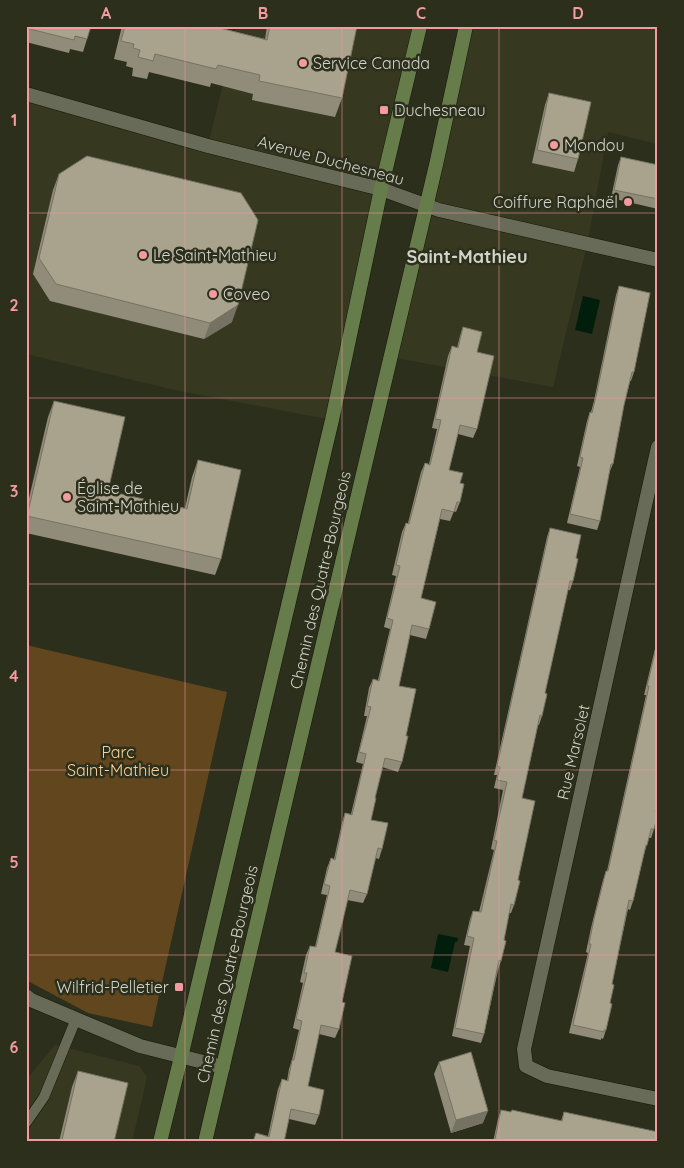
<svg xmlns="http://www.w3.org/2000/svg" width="684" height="1168" font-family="Quicksand,sans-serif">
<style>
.built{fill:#363920}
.green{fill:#62471e}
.water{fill:#011d0c}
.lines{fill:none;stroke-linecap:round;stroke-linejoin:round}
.service-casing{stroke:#151706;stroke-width:11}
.minor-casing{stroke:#151706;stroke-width:15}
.tertiary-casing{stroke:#151706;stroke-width:15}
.secondary-casing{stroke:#151706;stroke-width:15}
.service{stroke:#686b57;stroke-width:10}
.minor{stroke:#686b57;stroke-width:14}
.tertiary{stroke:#686b57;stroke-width:14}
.secondary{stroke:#667c4b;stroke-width:14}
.wall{fill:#918c7a}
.shaded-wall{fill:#767263}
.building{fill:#a9a38e;stroke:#767263}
.grid{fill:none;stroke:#f49aa1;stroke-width:1;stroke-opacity:0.55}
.poi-dot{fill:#f49aa1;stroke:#2d2f1d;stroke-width:2}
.labels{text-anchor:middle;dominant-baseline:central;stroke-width:5;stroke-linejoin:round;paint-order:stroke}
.poi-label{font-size:16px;fill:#d2d4c9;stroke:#2d2f1d;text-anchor:start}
.street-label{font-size:16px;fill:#d2d4c9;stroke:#2d2f1d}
.park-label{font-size:16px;fill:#fdd196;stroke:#2d2f1d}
.neighbourhood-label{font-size:18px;font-weight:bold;fill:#d2d4c9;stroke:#2d2f1d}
.neatline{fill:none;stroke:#f49aa1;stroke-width:2}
.grid-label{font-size:16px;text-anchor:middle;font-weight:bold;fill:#f49aa1}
</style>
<rect width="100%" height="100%" fill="#2d2f1d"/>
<g class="built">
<path d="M237,26H420L332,420L170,389L26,354V94L208,146Z"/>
<path d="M466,26H658V144L608,132L587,245L553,387L390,357Z"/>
<path d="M55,1045L139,1066L147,1077L132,1142H26V1080Z"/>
</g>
<path class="green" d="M26,645L227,692L152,1027L88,1013L26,980Z"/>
<g class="water">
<path d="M583,296L600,300L592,334L575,330Z"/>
<path d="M438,934L458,938L457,942H455L448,972L431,968Z"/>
</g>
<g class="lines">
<g class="service-casing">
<path id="service" d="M26,1123L44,1097L76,1019"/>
</g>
<g class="minor-casing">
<g id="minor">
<path d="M658,447L524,1049L526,1066L547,1076L658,1099"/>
<path d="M26,996L31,1000L140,1046L223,1067"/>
</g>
</g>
<g class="tertiary-casing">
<path id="tertiary" d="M26,94L208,146L381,189L439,210L658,260"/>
</g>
<g class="secondary-casing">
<g id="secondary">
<path d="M160,1142L181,1057L332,420L381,189L420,26"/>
<path d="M205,1142L436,165L466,26"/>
</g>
</g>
<use href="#service" class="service"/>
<use href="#minor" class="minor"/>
<use href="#tertiary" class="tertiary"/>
<use href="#secondary" class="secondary"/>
</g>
<g class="wall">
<path d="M26,26L87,39L83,52L70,49L69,53L26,42Z"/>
<path d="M122,26H212L265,39L267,26H357L342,98L335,117L252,100L253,94L211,83L210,87L149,72L147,79L132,76L133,68L126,66L127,62L114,59Z"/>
<path d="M549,93L578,159L574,172L532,163L545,105Z"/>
<path d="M621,157L658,165V209L611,198L618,165Z"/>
<path d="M59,174L232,322L204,339L50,301L33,274L53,190Z"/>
<path d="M619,286L634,372L631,381H630L624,405L613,464L609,473L600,521L597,530L567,523L580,467L577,466L587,421L590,412H591L594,401L616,295Z"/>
<path d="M463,327L477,352V429L473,438L458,434L449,470L460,483V502L456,512L454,511L450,521L440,519L421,598L429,629L426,639L410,635L399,686L406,736L402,762L398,772L382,767L375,798L371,820L382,849L379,859L375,858L367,894L363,903L347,900L335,952L342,1002L339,1029L335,1038L319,1034L308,1086L319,1115L315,1125L289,1119L284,1142H253L256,1133L268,1136L278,1089L282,1079L287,1081L289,1069L292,1060L299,1030L293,1028L303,983L300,982L306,955L310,946L315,947L327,895L321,894L327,868L331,858L334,859L342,823L345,813L351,814L363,764L356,762L367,716H364L369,688L373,679L378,680L390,629L384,627L396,576L392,575L402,532L406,523H408L421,472L425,463L429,464L437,429L432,428L448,356L452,346L457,348L460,336Z"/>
<path d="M54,401L108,491L185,508L192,477L198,460L221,559L215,575L26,533V511L48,417Z"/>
<path d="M550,528L576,558L573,581L570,590H568L545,693L542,716L539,725H538L522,798L518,880L514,905L511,913H509L504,940L501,961L498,970L484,1034L481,1043L452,1036L470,946L464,945L470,919L473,911L479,912L494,850L491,849L503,790L494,788L497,775H494L547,537Z"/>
<path d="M658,636V799L655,812L654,829L651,838H649L644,854L633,901L630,910L628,909L612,984L610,1003L606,1030L603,1039L601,1038V1040L569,1033L588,953L586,952L591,928L603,880L606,871H607L641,718L646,695H644Z"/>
<path d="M439,1062L483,1123L451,1133L434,1074Z"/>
<path d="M78,1071L114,1142H59L72,1087Z"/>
<path d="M501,1110L561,1121L564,1112L658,1142H493L498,1119Z"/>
</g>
<g class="shaded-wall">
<path d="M238,305L232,322L204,339L210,323Z"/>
<path d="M488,1111L483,1123L451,1133L456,1120Z"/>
</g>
<g class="building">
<path d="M26,26H91L87,39L75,36L74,40L26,28Z"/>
<path d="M125,26H212L267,40L270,26H357L342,98L259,81L260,75L218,65L216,69L155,54L153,61L138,57L140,50L133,48L134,44L121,41Z"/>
<path d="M549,93L591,102L578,159L537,150Z"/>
<path d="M87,156L241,193L258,220L238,305L210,323L56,284L39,258L59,174Z"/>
<path d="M621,157L658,165V199L614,190Z"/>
<path d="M619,286L650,293L634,372H632L624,405L613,464H611L600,521L570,514L583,458L580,457L590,412L592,413L597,392Z"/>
<path d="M463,327L482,332L477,352L494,356L477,429L460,425L449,470L463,473L460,483L464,484L460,502H457L454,512L442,509L421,598L436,602L429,629L412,625L399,686L416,689L406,736H408L402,762L385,758L375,798H376L371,820L388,823L382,849L378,848L367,894L350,890L342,924L335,952L352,956L342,1002L345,1003L339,1029L321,1025L308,1086L324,1090L319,1115L291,1109L284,1142H253L256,1133L269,1137L282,1079L288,1081L292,1060H294L302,1021L296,1019L307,973H304L310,946L316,947L330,886L324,884L331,858L335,860L345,813L352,815L366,754L359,752L371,707L367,706L373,679L379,681L393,620L387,618L400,566L396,565L406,523L409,524L425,463L430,465L441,420L435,419L452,346L458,348Z"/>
<path d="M54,401L125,417L108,491L187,509L198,460L241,470L221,559L27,516Z"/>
<path d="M550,528L581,535L576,558L578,559L573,581H570L545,693L547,694L542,716L540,715L522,798L535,801L518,880L520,881L514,905L511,904L504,940L506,941L501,961L499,960L484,1034L455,1028L474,938L467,936L473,911L481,912L497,841L494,840L507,782L497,780L500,767L497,766Z"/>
<path d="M658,640V799L655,812L658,813L654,829H651L647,845H646L633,901L629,900L612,984L614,985L610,1003L612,1004L606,1030H604V1032L573,1025L591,944H589L594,919L606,871H608L644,709L649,686H647Z"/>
<path d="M26,1037L29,1040L26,1043Z"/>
<path d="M471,1052L488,1111L456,1120L439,1062Z"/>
<path d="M78,1071L128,1083L114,1142H68L62,1140Z"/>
<path d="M501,1110L511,1112L512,1110L562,1121L564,1112L658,1132V1142H549L542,1140L541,1142H507L495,1139Z"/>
</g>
<path class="grid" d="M185,26V1142M342,26V1142M499,26V1142M26,213H658M26,398H658M26,584H658M26,770H658M26,955H658"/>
<g class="poi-dot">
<circle cx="303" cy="63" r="5"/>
<rect x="379" y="105" width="10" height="10" rx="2.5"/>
<circle cx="554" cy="145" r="5"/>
<circle cx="628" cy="202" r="5"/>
<circle cx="143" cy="255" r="5"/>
<circle cx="213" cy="294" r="5"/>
<circle cx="67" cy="497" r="5"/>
<rect x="174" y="982" width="10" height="10" rx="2.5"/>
</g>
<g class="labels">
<g class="poi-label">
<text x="313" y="63">Service Canada</text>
<text x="394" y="110">Duchesneau</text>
<text x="564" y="145">Mondou</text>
<text x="618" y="202" text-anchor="end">Coiffure Raphaël</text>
<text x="153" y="255">Le Saint-Mathieu</text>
<text x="223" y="294">Coveo</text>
<text x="77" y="488">Église de<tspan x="77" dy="18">Saint-Mathieu</tspan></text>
<text x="169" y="987" text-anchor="end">Wilfrid-Pelletier</text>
</g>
<g class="street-label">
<text transform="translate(331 160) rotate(15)">Avenue Duchesneau</text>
<text transform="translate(320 580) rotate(-77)">Chemin des Quatre-Bourgeois</text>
<text transform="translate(573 752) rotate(-77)">Rue Marsolet</text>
<text transform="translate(227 974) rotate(-77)">Chemin des Quatre-Bourgeois</text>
</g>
<g class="park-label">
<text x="118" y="752">Parc<tspan x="118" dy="18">Saint-Mathieu</tspan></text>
</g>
<g class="neighbourhood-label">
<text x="467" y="256">Saint-Mathieu</text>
</g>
</g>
<rect width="684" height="1168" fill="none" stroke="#2d2f1d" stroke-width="55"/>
<rect x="28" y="28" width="628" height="1112" class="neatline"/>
<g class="grid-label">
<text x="106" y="19">A</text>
<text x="263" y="19">B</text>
<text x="421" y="19">C</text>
<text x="578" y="19">D</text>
<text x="14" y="126">1</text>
<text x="14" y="311">2</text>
<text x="14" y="497">3</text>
<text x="14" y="682">4</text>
<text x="14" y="868">5</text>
<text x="14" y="1053">6</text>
</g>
</svg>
